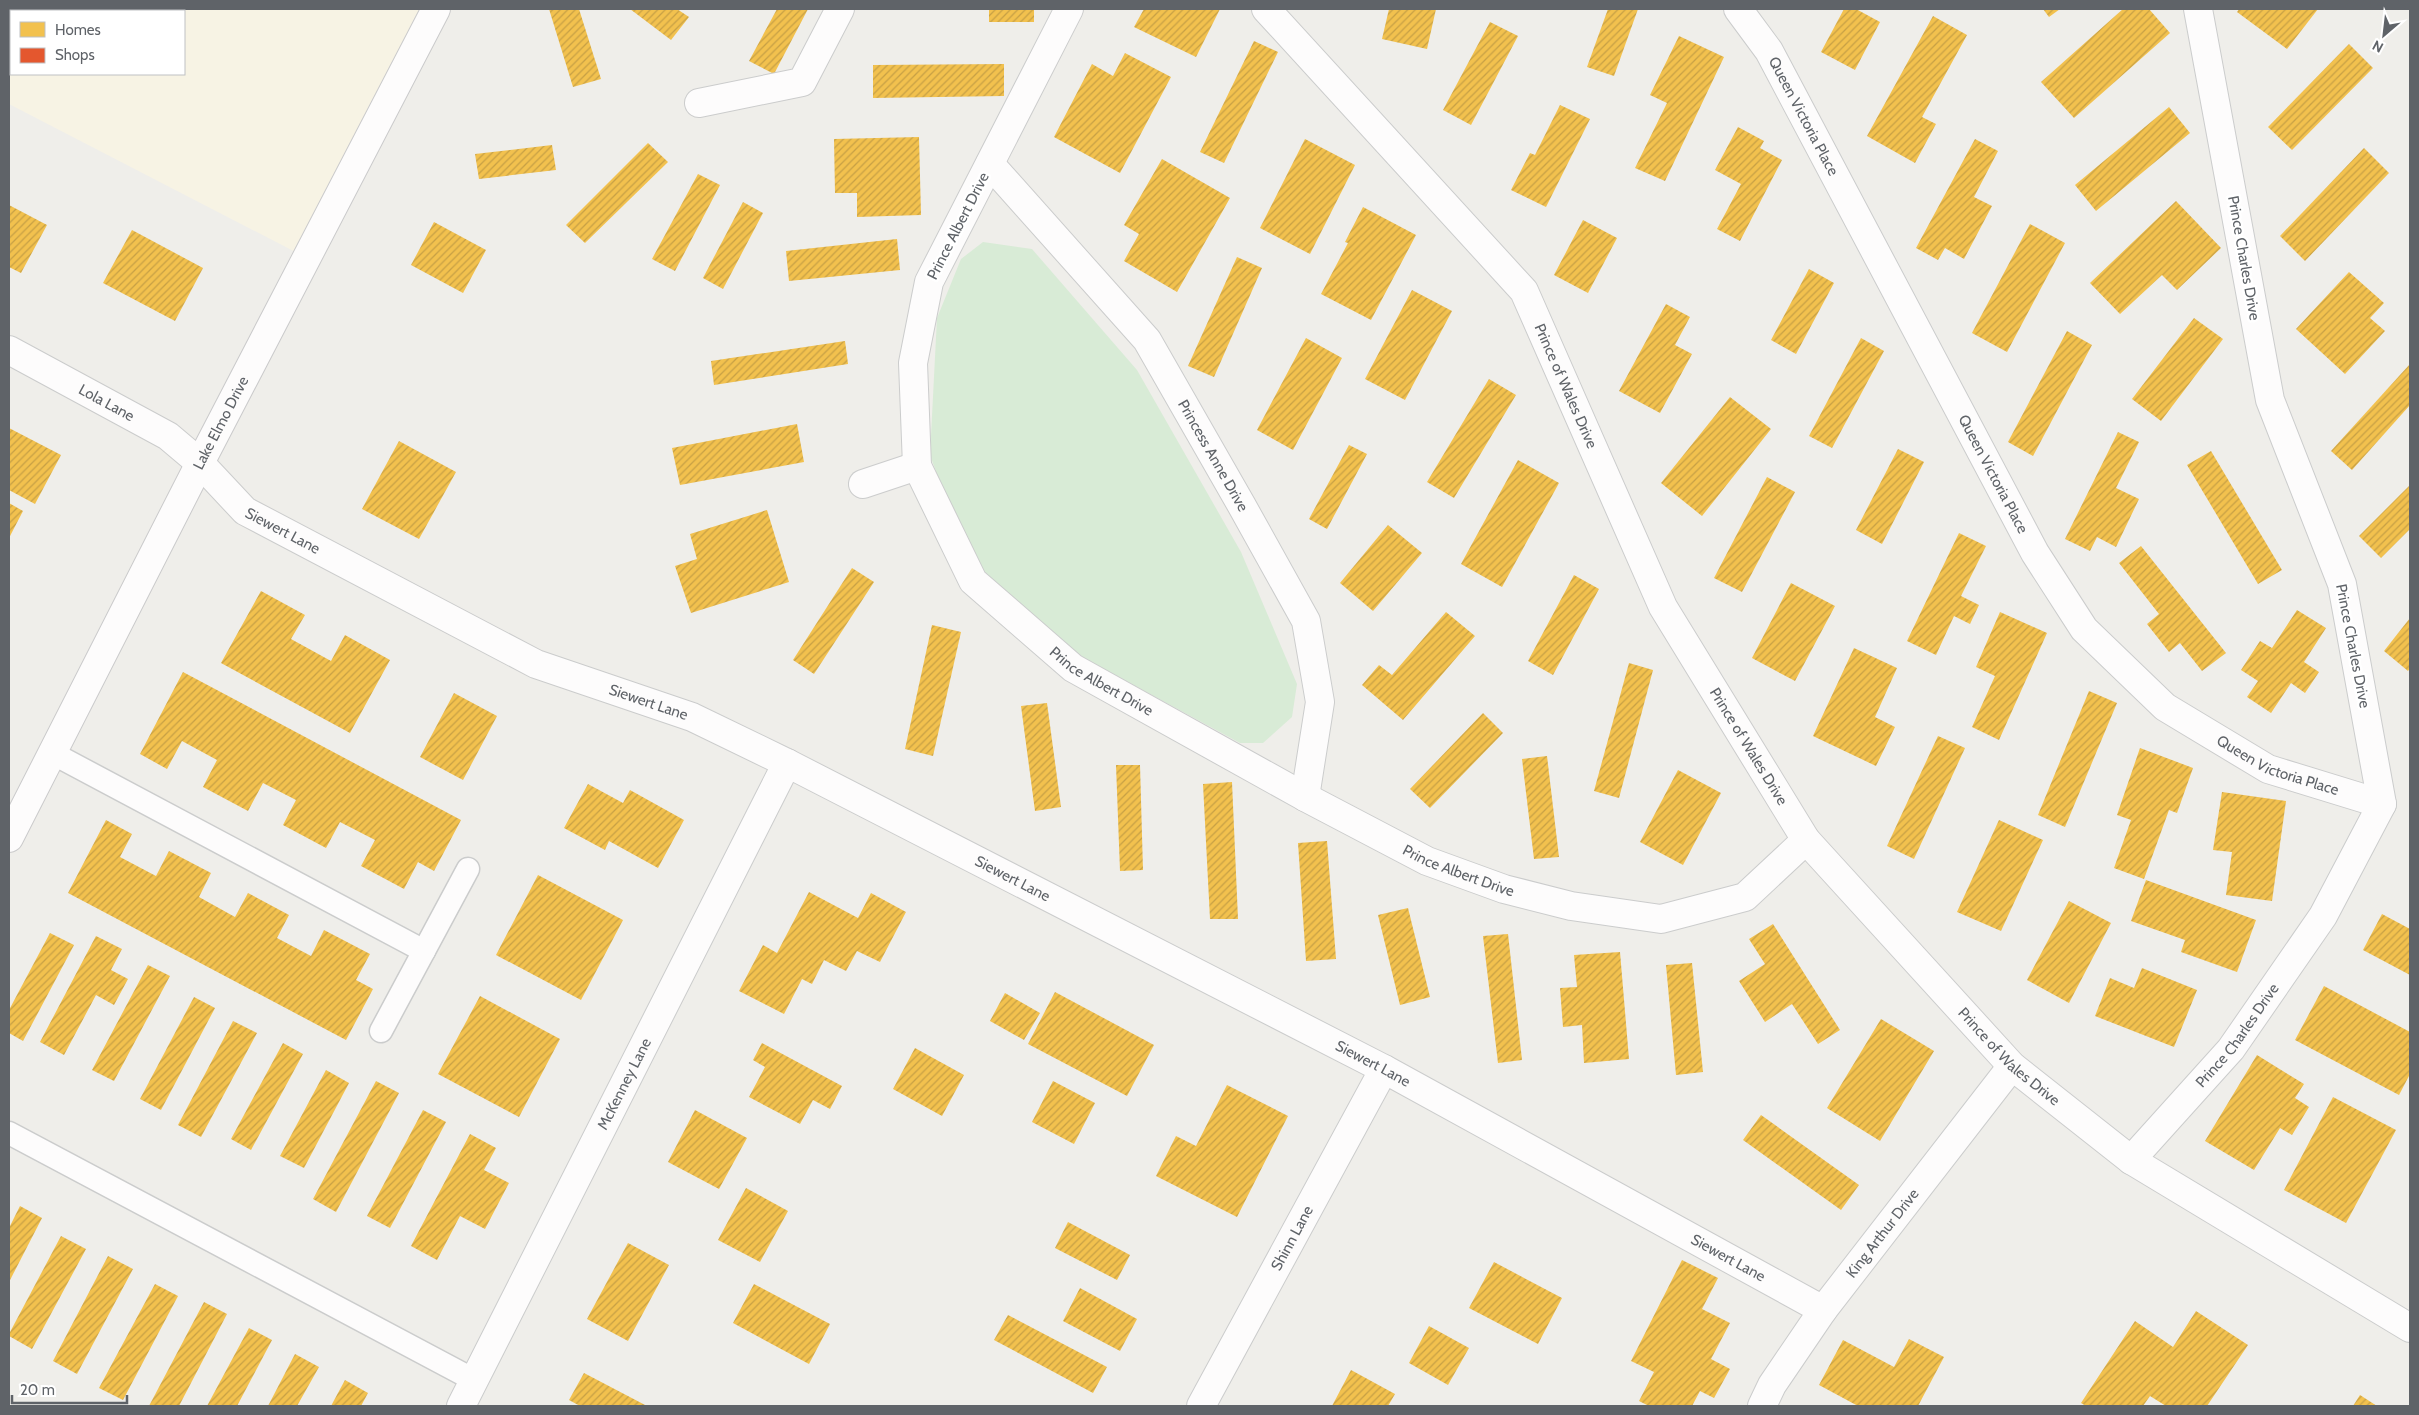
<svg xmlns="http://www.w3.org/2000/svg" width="2419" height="1415" font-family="Cabin,sans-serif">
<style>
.commercial{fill:#f7f3e4;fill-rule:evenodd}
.green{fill:#d8ebd6}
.homes{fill:url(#homes-hatch)}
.shops{fill:url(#shops-hatch)}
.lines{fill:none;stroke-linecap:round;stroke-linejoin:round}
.lane-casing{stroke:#cbcccc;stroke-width:25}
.street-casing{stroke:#cbcccc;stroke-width:30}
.secondary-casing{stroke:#cacacb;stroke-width:30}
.lane{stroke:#fdfcfc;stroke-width:22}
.street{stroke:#fdfcfc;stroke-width:28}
.secondary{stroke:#fdfcfc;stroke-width:28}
.labels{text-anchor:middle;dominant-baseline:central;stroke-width:5;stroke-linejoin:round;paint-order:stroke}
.street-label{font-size:15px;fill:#5f6368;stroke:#fff}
</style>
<defs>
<pattern id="homes-hatch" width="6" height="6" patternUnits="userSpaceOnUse" patternTransform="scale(1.25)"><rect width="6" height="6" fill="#f2c14e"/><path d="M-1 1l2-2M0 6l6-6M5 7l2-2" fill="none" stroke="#c7a045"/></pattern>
<pattern id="shops-hatch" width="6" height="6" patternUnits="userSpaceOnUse" patternTransform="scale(1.25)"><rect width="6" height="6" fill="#e4572e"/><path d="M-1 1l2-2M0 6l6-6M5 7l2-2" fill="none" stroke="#bc4c2b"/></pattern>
</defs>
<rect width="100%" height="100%" fill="#efeeea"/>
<path class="commercial" d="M9,9H436L307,258L9,104ZM11,11H184V74H11Z"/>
<path class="green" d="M983,242L1032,249L1137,370L1241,552L1297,684L1292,717L1263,743H1240L1082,657L999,594L963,546L930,455L937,318L961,259Z"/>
<g class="homes">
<path d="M549,9H579L601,79L573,87Z"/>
<path d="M630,9H677L689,17L671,40Z"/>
<path d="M777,9H808L774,74L749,61Z"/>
<rect x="989" y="9" width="45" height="13"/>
<path d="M1144,9H1220L1196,57L1134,27Z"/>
<path d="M1389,9H1436L1427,49L1382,39Z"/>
<path d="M1608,9H1638L1614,76L1587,67Z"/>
<path d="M1844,9H1856L1880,22L1855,70L1821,52Z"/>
<path d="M2043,9H2060L2049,17Z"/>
<path d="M2123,9H2149L2170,33L2074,118L2041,82Z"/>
<path d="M2239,9H2318L2287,49L2237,12Z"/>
<path d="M1933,16L1967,35L1922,117L1936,124L1915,163L1867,136Z"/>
<path d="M1490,22L1518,36L1471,125L1443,110Z"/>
<path d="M1679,36L1724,57L1665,181L1635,168L1667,103L1650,95Z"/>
<path d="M1254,41L1278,52L1224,163L1200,152Z"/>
<path d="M2349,44L2373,68L2292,150L2268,127Z"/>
<path d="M1125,53L1171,77L1120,173L1054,137L1092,64L1113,76Z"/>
<path d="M1004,64V96L873,98V65Z"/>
<path d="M1560,105L1590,119L1546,207L1511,190L1530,153L1535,155Z"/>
<path d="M2169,107L2190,133L2096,211L2075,185Z"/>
<path d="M1738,127L1764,141L1760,148L1782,160L1740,241L1717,229L1741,184L1715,170Z"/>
<path d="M919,137L921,215L857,217V193H835L834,139Z"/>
<path d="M1305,139L1355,165L1310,254L1260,228Z"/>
<path d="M1975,139L1998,151L1974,197L1992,206L1964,259L1945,248L1938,260L1916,248Z"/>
<path d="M648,143L668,162L585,243L566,225Z"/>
<path d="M552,145L556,170L479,179L475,154Z"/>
<path d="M2364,148L2389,173L2305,261L2280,236Z"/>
<path d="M1162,159L1230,198L1177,292L1124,261L1139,234L1124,225Z"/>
<path d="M698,174L720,185L675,271L652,259Z"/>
<path d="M2176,201L2221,248L2177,290L2162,275L2120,314L2090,283Z"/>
<path d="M743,202L763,213L723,289L703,278Z"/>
<path d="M9,205L47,225L21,273L9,267Z"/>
<path d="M1363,207L1416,235L1371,320L1321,294L1348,243L1345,242Z"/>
<path d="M1583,220L1617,238L1588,293L1554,275Z"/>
<path d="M434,222L486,250L463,293L411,265Z"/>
<path d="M2030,224L2065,243L2007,352L1972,333Z"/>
<path d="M132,230L203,268L175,321L103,283Z"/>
<path d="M897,239L900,270L789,281L786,251Z"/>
<path d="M1237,257L1262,268L1214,377L1188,366Z"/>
<path d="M1809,269L1834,283L1796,354L1771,340Z"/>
<path d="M2349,272L2384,303L2370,318L2385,331L2345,374L2296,329Z"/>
<path d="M1412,290L1452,311L1405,400L1365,379Z"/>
<path d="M1666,304L1690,317L1675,345L1692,354L1660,413L1619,391Z"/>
<path d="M2194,318L2223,339L2161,421L2132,399Z"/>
<path d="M2067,331L2092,345L2033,456L2008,442Z"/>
<path d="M1306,338L1342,358L1293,450L1257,430Z"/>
<path d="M1861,338L1884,351L1832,448L1809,436Z"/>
<path d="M845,341L848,364L714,385L711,361Z"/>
<path d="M2410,364V405L2352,470L2331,451Z"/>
<path d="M1489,379L1516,395L1454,498L1427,482Z"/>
<path d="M1730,397L1771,429L1702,516L1661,483Z"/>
<path d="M797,424L804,462L680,485L672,448Z"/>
<path d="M9,428L61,455L35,504L9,490Z"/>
<path d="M2118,432L2139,442L2116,488L2139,499L2116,547L2097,537L2090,551L2065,539Z"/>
<path d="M399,441L456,472L419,539L362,509Z"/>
<path d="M1349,445L1367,454L1327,529L1309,519Z"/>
<path d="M1898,449L1924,462L1882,544L1856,530Z"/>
<path d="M2211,451L2282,570L2258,584L2187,465Z"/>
<path d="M1518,460L1559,483L1502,587L1461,564Z"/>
<path d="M1767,477L1795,492L1742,592L1714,578Z"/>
<path d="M2410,485V529L2381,558L2359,536Z"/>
<path d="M9,503L23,511L9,538Z"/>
<path d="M767,510L789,582L691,613L675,566L697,559L690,534Z"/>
<path d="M1388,525L1422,553L1373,611L1340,583Z"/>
<path d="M1959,533L1986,546L1961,596L1979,605L1970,624L1954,616L1936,655L1907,641Z"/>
<path d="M2141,546L2226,653L2202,671L2180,643L2169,652L2147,624L2159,614L2119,563Z"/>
<path d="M852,568L874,582L814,674L793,660Z"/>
<path d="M1574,575L1599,589L1553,675L1528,661Z"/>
<path d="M1791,583L1835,606L1795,681L1752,658Z"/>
<path d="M261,591L305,615L291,639L331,661L345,635L390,660L350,733L221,663Z"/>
<path d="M2297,610L2326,628L2304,662L2319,672L2305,693L2291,683L2271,713L2247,697L2258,681L2241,670L2260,641L2272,648Z"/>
<path d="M1446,612L1475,636L1403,720L1362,685L1379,665L1392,675Z"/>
<path d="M2000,612L2047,633L1999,740L1972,727L1995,676L1976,667Z"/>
<path d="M2410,618V668L2408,671L2384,651Z"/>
<path d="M932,625L961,632L933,756L905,749Z"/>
<path d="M1854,648L1897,668L1875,717L1895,727L1876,766L1813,736Z"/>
<path d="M1629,663L1653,670L1619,798L1594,791Z"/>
<path d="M183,672L461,820L434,871L418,862L404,889L361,866L375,840L340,822L326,848L283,825L296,800L263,783L248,811L203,787L217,760L182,741L167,769L140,754Z"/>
<path d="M2089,691L2117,703L2065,827L2038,815Z"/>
<path d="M454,693L497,716L463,780L420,757Z"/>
<path d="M1047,703L1061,807L1035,811L1021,706Z"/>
<path d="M1483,713L1503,733L1430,808L1410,789Z"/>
<path d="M1938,736L1965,748L1914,859L1887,846Z"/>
<path d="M2140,748L2193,768L2177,813L2169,810L2144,879L2114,868L2131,820L2117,815Z"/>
<path d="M1547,756L1559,857L1534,859L1522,759Z"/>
<path d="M1116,765H1140L1143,870L1120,871Z"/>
<path d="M1678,770L1721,793L1683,865L1640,842Z"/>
<path d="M1232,782L1238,919H1210L1203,784Z"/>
<path d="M588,784L623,803L630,790L684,820L658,868L609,841L605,850L564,828Z"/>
<path d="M2222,792L2286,801L2272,901L2226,895L2232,852L2213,850Z"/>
<path d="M106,820L132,834L120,857L156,876L169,851L211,873L199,897L235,917L248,893L289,915L277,938L311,956L324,930L370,954L356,980L373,989L346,1040L68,893Z"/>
<path d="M1999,820L2043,840L2001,931L1957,912Z"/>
<path d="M1327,841L1336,959L1306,961L1298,843Z"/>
<path d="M538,875L623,920L581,1000L496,955Z"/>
<path d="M2146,880L2256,920L2237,972L2181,952L2185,940L2131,921Z"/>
<path d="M809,892L858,918L871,893L906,912L880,962L857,951L846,971L824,960L812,984L802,979L784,1014L739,991L763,945L777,953Z"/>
<path d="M2069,901L2111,923L2069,1003L2027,980Z"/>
<path d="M1408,908L1430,997L1400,1005L1378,915Z"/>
<path d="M2382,914L2410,929V975L2363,950Z"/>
<path d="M1773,924L1840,1030L1818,1044L1792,1004L1765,1022L1739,981L1765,964L1749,939Z"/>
<path d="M50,933L74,945L23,1041L9,1033V1010Z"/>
<path d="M1508,934L1522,1060L1498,1063L1483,936Z"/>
<path d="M96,936L122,949L111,970L128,979L114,1005L96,995L64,1055L40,1042Z"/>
<path d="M1620,952L1629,1059L1584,1063L1582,1025L1563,1027L1560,988L1577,987L1574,955Z"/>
<path d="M1692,963L1703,1072L1676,1075L1666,965Z"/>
<path d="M148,965L170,976L114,1081L92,1070Z"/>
<path d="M2142,968L2197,990L2174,1047L2095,1016L2110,978L2134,988Z"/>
<path d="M2324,986L2410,1032V1074L2399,1095L2295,1040Z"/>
<path d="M1055,992L1154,1045L1127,1096L1028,1044Z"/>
<path d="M1005,993L1040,1013L1024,1040L990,1021Z"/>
<path d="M480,996L560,1039L519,1117L438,1074Z"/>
<path d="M194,997L215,1008L161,1110L140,1099Z"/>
<path d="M1881,1019L1934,1051L1880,1141L1827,1108Z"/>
<path d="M233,1021L257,1033L201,1137L178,1125Z"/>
<path d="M283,1043L303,1054L251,1150L231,1139Z"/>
<path d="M762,1043L842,1086L830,1109L813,1100L800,1124L749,1097L765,1067L753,1060Z"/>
<path d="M915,1048L964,1075L942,1116L893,1089Z"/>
<path d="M2257,1055L2304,1084L2295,1098L2309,1107L2292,1135L2280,1128L2254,1170L2205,1141Z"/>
<path d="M326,1070L349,1083L304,1168L280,1156Z"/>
<path d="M376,1081L399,1093L336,1212L313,1199Z"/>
<path d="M1053,1081L1095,1103L1074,1144L1032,1122Z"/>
<path d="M1227,1085L1288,1116L1237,1217L1156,1176L1176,1136L1196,1146Z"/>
<path d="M2333,1097L2396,1130L2346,1223L2284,1190Z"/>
<path d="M423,1110L446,1122L390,1228L367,1216Z"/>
<path d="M695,1110L747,1138L719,1189L668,1162Z"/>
<path d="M1761,1115L1859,1185L1841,1210L1743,1140Z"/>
<path d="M470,1134L496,1148L484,1170L509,1183L485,1229L460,1216L437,1260L411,1246Z"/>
<path d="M746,1188L788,1211L760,1262L718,1240Z"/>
<path d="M20,1206L42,1218L9,1282V1228Z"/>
<path d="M1068,1222L1130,1255L1117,1280L1055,1248Z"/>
<path d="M61,1236L86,1249L32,1349L9,1336V1334Z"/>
<path d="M628,1243L669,1265L628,1341L587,1319Z"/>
<path d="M108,1256L133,1269L77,1374L53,1361Z"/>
<path d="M1682,1260L1718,1278L1702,1309L1730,1323L1711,1359L1730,1369L1714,1398L1700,1391L1692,1406H1649L1639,1401L1654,1372L1631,1361Z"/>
<path d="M1494,1262L1562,1298L1538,1344L1469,1308Z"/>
<path d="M155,1284L178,1296L123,1400L99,1388Z"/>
<path d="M754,1284L830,1324L809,1364L733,1323Z"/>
<path d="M1080,1288L1137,1319L1120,1351L1063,1321Z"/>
<path d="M204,1302L227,1314L179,1406H149Z"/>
<path d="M2196,1311L2248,1345L2207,1406H2166L2150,1396L2143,1406H2086L2081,1403L2135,1321L2173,1347Z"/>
<path d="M1008,1315L1107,1367L1093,1393L994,1340Z"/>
<path d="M1429,1326L1469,1348L1448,1385L1409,1363Z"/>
<path d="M249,1328L272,1340L237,1406H207Z"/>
<path d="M1909,1339L1944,1357L1918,1406H1858L1819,1385L1843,1340L1894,1367Z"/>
<path d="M295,1354L319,1367L297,1406H268Z"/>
<path d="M1351,1370L1395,1394L1388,1406H1332Z"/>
<path d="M584,1373L647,1406H580L569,1400Z"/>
<path d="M345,1380L368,1393L361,1406H331Z"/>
<path d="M2360,1395L2377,1406H2353Z"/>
</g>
<path class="shops" d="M68,9H112L111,11H73Z"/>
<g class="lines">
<g class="lane-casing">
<g id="lane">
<path d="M52,753L424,951"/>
<path d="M381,1031L468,869"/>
<path d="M9,1133L474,1380"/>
</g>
</g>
<g class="street-casing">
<g id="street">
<path id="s1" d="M1069,9L929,282L913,363L917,466L973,581L1073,668L1305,797L1427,861L1504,889L1571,906L1661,919L1745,897L1806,840"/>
<path id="s2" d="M1266,9L1524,291L1663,607L1806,840L2012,1066L2131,1160L2410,1328"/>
<path id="s3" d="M1738,9L1769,51L2035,553L2084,629L2165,707L2268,769L2382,804"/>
<path d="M699,103L802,82L840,9"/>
<path id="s4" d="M990,164L1147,340L1242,506L1306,621L1320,702L1305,797"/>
<path id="s5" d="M9,350L168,436L200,463L245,511L536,664L692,717L787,763L1384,1069L1823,1310"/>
<path d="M863,484L917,466"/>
<path id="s6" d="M2131,1160L2231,1049L2323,916L2382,804L2342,584L2270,400L2198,9"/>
<path id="s7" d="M461,1406L787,763"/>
<path id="s8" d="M1201,1406L1384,1069"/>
<path id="s9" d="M1762,1406L1772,1385L1823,1310L2012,1066"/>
</g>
</g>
<g class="secondary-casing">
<g id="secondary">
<path id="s10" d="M9,838L200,463L436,9"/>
</g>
</g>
<use href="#lane" class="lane"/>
<use href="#street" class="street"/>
<use href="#secondary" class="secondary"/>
</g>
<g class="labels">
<g class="street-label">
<text stroke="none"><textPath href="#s3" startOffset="126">Queen Victoria Place</textPath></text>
<text transform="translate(958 226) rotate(-63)">Prince Albert Drive</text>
<text transform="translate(2244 258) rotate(80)">Prince Charles Drive</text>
<text stroke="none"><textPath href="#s2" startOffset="486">Prince of Wales Drive</textPath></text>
<text stroke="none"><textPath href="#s5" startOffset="111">Lola Lane</textPath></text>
<text stroke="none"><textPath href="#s10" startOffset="466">Lake Elmo Drive</textPath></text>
<text stroke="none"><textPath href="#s4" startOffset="369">Princess Anne Drive</textPath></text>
<text stroke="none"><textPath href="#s3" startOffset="531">Queen Victoria Place</textPath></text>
<text stroke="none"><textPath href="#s5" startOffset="331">Siewert Lane</textPath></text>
<text transform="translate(2353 646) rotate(79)">Prince Charles Drive</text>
<text stroke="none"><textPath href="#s1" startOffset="784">Prince Albert Drive</textPath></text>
<text stroke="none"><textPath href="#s5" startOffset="736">Siewert Lane</textPath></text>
<text stroke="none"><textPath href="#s2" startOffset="891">Prince of Wales Drive</textPath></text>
<text stroke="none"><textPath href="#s3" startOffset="951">Queen Victoria Place</textPath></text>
<text stroke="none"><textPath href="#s1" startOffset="1189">Prince Albert Drive</textPath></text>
<text stroke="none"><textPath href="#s5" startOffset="1141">Siewert Lane</textPath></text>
<text stroke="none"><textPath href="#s6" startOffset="164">Prince Charles Drive</textPath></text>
<text stroke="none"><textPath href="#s2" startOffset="1298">Prince of Wales Drive</textPath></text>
<text stroke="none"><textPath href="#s5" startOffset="1546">Siewert Lane</textPath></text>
<text stroke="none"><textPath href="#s7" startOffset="361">McKenney Lane</textPath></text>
<text stroke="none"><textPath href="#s9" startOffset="211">King Arthur Drive</textPath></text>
<text stroke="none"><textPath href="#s8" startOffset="191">Shinn Lane</textPath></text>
<text stroke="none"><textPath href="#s5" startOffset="1951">Siewert Lane</textPath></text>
</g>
</g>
<rect width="2419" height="1415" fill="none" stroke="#5f6368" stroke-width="20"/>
<rect x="10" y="10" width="175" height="65" fill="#ffffff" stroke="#bfc1c3"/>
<rect x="20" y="22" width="25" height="15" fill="#f2c14e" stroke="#bfc1c3"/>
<text x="55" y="35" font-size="15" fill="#5f6368">Homes</text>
<rect x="20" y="48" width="25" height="15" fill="#e4572e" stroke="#bfc1c3"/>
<text x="55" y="60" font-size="15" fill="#5f6368">Shops</text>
<g transform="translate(2384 35) rotate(208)" stroke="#ffffff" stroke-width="4" paint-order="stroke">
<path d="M0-4L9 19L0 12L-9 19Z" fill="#5f6368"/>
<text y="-8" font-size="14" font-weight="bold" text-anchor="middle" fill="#5f6368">N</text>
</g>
<path d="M12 1395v8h115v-8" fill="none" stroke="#5f6368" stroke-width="2.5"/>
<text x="20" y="1395" font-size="15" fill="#5f6368" stroke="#ffffff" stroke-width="4" paint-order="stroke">20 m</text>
</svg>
